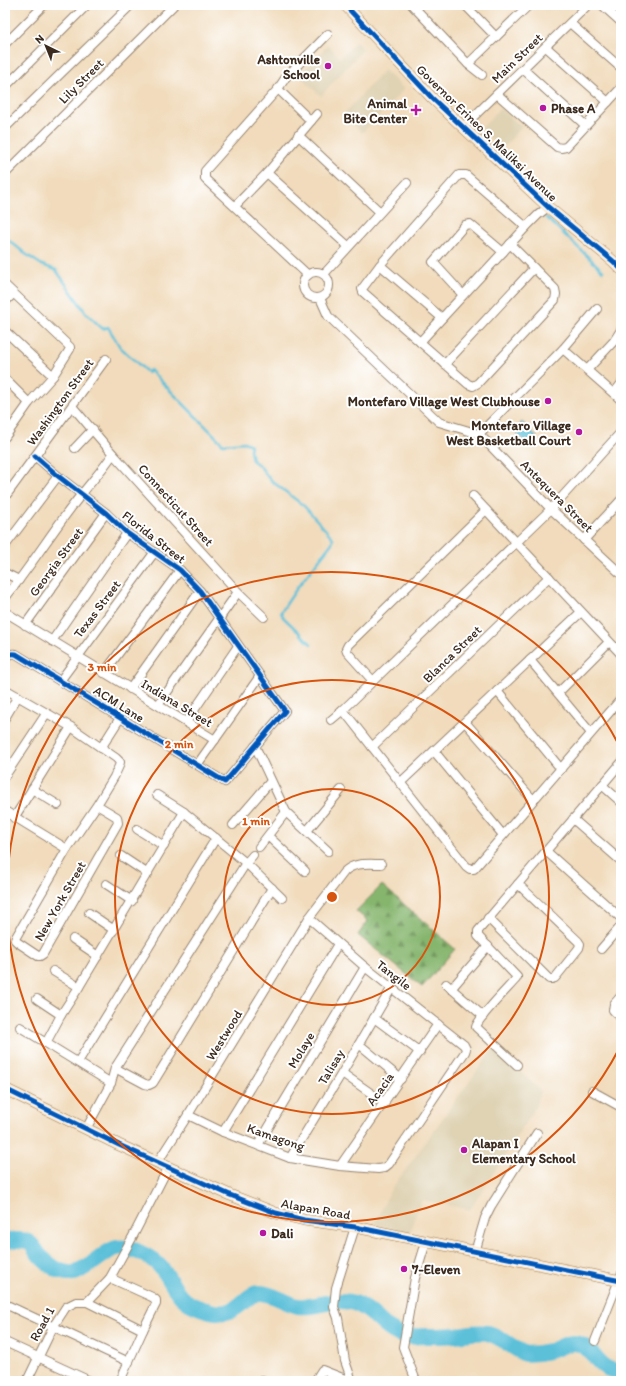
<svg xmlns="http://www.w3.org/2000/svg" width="626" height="1386" font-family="Itim,sans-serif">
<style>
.built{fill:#dfd3b4}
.forest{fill:url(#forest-firs);stroke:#607046}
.water{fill:#5bc0d9;stroke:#4b757c}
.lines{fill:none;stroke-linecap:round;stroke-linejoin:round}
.stream{stroke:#5bc0d9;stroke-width:2.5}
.river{stroke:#5bc0d9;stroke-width:16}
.street-casing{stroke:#96826d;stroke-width:10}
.secondary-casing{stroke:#96826d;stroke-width:12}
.street{stroke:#fff;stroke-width:8}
.secondary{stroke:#fde5c5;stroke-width:11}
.cycleway-casing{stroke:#fff;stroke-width:8}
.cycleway{stroke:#0057b8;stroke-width:5}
.ring{fill:none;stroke:#d7540e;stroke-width:2}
.poi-dot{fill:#b5179e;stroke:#fff;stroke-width:1.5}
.labels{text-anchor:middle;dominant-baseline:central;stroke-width:4;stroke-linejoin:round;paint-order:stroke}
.street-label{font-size:13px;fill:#3b2a1e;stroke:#fff}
.poi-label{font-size:13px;font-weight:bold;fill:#3b2a1e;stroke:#fff;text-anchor:end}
.centre{fill:#d7540e;stroke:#fff;stroke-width:2}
.ring-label{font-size:12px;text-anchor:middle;font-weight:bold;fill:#d7540e;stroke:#fff;stroke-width:4;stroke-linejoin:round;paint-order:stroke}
</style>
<defs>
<pattern id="forest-firs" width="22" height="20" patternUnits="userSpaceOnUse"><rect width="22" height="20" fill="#86b66e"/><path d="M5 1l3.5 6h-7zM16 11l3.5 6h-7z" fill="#6f945a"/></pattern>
</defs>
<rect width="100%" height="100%" fill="#fff"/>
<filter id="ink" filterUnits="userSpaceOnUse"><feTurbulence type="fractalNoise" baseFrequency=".025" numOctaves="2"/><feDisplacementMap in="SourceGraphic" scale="8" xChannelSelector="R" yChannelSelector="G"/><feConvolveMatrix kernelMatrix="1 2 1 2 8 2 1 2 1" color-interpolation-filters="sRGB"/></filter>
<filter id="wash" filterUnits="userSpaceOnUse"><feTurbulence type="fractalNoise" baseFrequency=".012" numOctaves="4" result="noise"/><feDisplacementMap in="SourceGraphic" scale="16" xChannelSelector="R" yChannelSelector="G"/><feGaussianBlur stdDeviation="0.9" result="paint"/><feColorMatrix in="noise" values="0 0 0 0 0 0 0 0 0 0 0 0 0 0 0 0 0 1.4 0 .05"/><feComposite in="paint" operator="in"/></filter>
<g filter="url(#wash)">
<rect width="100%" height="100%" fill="#f1dbbc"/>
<g class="built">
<path d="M356,42L363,49L321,96L299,75L328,45L340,58Z"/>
<path d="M384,70L404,89L362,133L344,114Z"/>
<path d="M500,108L522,127L502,149L481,129Z"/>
<path d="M494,1047L541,1091L535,1108L470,1210L422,1200L412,1225L411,1233L375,1224L390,1191Z"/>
</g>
<path class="forest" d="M382,885L455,949L422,987L358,935L368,921L356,911Z"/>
<path class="water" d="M522,422L537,437L529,446L514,431Z"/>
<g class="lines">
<g class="stream">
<path d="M546,217L603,271"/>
<path d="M5,239L11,242L27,255L42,265L56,270L86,313L103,329L108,327L120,347L148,373L150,370L223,444L244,442L251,445L250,450L252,460L260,466L267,476L273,482L304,506L333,538L332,543L297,588L281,612L283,617L311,644"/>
</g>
<path class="river" d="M5,1241C12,1240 19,1239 26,1241C34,1244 35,1250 40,1256C47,1263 58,1272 68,1273C73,1274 78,1272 82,1269C108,1257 110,1238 141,1253C150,1257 160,1265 166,1274C172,1283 176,1293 185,1300C192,1306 202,1309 210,1311C241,1319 243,1292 261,1293C274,1294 285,1303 298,1306C317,1309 335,1296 354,1303C374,1309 383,1331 404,1336C411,1337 418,1336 425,1336C435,1336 445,1336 455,1335C466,1334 478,1331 488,1333C502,1337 512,1348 525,1354C533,1354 541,1353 549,1351C559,1349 569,1340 579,1344C596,1349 595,1371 621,1371"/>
</g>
</g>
<g filter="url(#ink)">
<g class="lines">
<g class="street-casing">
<g id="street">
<path d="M412,5L468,64L482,75"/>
<path d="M465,5L496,37"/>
<path d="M602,5L621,22"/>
<path d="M570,23L621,68"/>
<path d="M5,44L44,5"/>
<path d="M546,47L608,102"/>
<path d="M468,64L529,5"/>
<path d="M523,69L585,125"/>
<path d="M5,87L87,5"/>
<path d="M278,89L311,121"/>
<path d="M497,94L557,147L561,148L566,147L621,88"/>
<path d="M463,127L588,5"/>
<path d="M5,128L131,5"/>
<path d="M298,135L380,212"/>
<path d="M267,173L348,246"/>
<path d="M5,174L174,5"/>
<path d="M235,206L267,173L317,114"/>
<path d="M510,244L555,289L556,294L555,300L478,383L473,386L468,384L363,292L362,289L380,265L459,175H466L526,227"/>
<path d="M380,265L442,318"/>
<circle cx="316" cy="285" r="13"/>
<path d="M324,274L407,183"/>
<path d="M308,275L205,179V171L278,89L286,77L328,34"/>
<path d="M5,285L70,347V349L53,376L29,403L5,437"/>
<path d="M463,295L433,262L465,225L470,224L503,252"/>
<path d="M320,298L328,316L439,422L479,434L551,509L621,574"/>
<path d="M5,302L13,294"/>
<path d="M5,331L53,376"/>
<path d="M420,342L526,227L538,215L548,207"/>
<path d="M563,349L621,400"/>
<path d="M445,364L534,268"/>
<path d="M587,370L614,341L621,330"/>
<path d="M5,379L29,403"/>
<path d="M614,393L621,384"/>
<path d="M72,406L113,454L238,592L264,617"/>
<path d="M479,434L563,349L597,309"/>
<path d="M75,448L93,429"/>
<path d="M473,496L621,654"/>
<path d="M5,497L106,359"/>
<path d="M584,540L621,500"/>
<path d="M5,546L58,476"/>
<path d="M5,573L19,580"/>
<path d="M5,598C32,565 54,528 81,495C92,481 103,469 113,454"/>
<path d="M5,612L215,740"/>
<path d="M25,625L106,513"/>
<path d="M52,641L127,533"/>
<path d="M5,660C8,655 9,653 16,654L225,782L285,711L200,591L180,570L127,533L106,513L58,476L35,456"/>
<path d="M530,660L591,733"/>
<path d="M104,673L180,570"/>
<path d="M60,681L154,553"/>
<path d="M373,681L347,652L346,649L348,645L486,510"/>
<path d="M5,689L71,727L116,758L120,762L119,766L114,777L97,805L67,849L16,937L15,940L17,942L38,956H40L43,954L118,823L117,817L97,805"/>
<path d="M130,689L200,591"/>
<path d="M497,691L561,769"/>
<path d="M558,693L609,642"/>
<path d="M158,705L238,592"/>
<path d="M343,710L466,866L470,869H474L621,699"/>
<path d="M5,718L18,696"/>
<path d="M331,720L343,710L551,509L621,432"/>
<path d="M186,722L238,646"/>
<path d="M465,722L533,800"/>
<path d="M255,746L286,812L328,851"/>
<path d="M372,747L549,577"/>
<path d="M101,748L120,718"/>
<path d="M434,751L503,835"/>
<path d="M197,765L260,676"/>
<path d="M5,776L46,714"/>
<path d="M400,783L581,612"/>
<path d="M602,785L621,802"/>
<path d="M32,789L58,805"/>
<path d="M157,795L184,812"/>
<path d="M5,811L67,849"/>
<path d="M14,818L71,727"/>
<path d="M573,819L621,861"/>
<path d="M233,825L271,781"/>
<path d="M137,829L164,846"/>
<path d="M307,831L341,790"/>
<path d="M268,836L305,871"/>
<path d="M259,847L286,812"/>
<path d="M546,851L621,918"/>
<path d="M121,856L148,874"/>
<path d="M106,884L132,901"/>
<path d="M89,913L114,930"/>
<path d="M488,918L549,979H552L555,978L579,948L580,944L578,941L518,884"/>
<path d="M73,939L98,956"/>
<path d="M601,949L621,926"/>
<path d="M53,971L79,987"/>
<path d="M446,984L483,1016"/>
<path d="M451,989L488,946"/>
<path d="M621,996L614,1004L613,1010L621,1018"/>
<path d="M37,999L61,1015"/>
<path d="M374,1018L420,1052"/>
<path d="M20,1027L111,1083"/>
<path d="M46,1043L61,1015L79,987L184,812L246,863L282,898"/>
<path d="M359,1044L401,1079"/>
<path d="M78,1062L216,838"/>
<path d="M517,1065L476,1027C478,1018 508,988 516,979L517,977L478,936V931L621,763"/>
<path d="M115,1068L145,1084L149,1085L153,1083L272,888"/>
<path d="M342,1073L385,1103"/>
<path d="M592,1091L621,1107"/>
<path d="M188,1115L223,1132L290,1158L340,1166L378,1169L384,1168L389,1164L465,1052L466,1049L464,1045L365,967L309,918"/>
<path d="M86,1129L111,1083L115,1068L246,863L253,855"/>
<path d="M223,1132L338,944"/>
<path d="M258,1145L365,967"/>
<path d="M290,1158L342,1073L391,989"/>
<path d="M157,1163L188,1115L309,918L344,872C354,862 367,864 381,864"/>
<path d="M340,1166L438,1024"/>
<path d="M475,1252L485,1218L491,1206L537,1133"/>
<path d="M110,1278L152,1297L156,1300V1304L143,1330L120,1381"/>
<path d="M87,1302L143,1330"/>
<path d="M5,1304L129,1362"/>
<path d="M595,1341L621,1275"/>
<path d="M5,1342L90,1381"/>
<path d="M5,1379L9,1381"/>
<path d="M262,1380L264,1381"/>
<path d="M27,1381L53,1327L66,1307L76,1302H87L110,1278L132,1238L168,1168"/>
<path d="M315,1381L322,1370L350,1381"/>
<path d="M352,1381L345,1361L338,1318L334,1307L336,1288L355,1227"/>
<path d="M416,1381L403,1347L415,1278L426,1242"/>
</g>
</g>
<g class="secondary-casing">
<g id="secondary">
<path d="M345,5L432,98L548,207L613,261L621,269"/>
<path d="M5,1089L119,1145L230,1195L276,1213L304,1220L355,1227L621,1281"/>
</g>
</g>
<use href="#street" class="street"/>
<use href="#secondary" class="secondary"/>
<g class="cycleway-casing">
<g id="cycleway">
<path d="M345,5L432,98L548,207L613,261L621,269"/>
<path d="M5,660C8,655 9,653 16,654L225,782L285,711L200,591L180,570L127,533L106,513L58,476L35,456"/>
<path d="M5,1089L119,1145L230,1195L276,1213L304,1220L355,1227L621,1281"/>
</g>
</g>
<use href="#cycleway" class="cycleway"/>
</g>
</g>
<g class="ring">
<circle cx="332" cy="897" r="108"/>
<circle cx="332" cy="897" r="217"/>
<path d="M620 1047A325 325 0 1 1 620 747"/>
</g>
<g class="poi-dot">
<circle cx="328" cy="66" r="4"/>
<circle cx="543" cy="108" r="4"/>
<path d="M414 104h4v4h4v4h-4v4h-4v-4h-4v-4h4z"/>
<circle cx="548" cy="401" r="4"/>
<circle cx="579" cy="432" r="4"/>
<circle cx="464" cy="1150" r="4"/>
<circle cx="263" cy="1233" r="4"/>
<circle cx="404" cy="1269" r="4"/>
</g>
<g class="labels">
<g class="street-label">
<text transform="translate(517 58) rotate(-44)">Main Street</text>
<text transform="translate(81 81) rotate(-45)">Lily Street</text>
<text transform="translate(487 133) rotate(44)">Governor Erineo S. Maliksi Avenue</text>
<text transform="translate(60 402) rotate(-54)">Washington Street</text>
<text transform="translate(557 496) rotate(45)">Antequera Street</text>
<text transform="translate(176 505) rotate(48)">Connecticut Street</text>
<text transform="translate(154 537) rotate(38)">Florida Street</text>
<text transform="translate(56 562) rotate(-54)">Georgia Street</text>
<text transform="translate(97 609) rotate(-53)">Texas Street</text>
<text transform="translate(452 654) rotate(-44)">Blanca Street</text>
<text transform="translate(177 703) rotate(31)">Indiana Street</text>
<text transform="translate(119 704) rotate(32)">ACM Lane</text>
<text transform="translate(60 901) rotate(-60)">New York Street</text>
<text transform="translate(394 975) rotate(38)">Tangile</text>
<text transform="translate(224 1035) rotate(-58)">Westwood</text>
<text transform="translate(301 1050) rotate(-59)">Molaye</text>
<text transform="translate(331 1067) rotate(-59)">Talisay</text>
<text transform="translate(380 1089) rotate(-55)">Acacia</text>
<text transform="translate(276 1137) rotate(19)">Kamagong</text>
<text transform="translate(316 1209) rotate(10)">Alapan Road</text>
<text transform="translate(42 1324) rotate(-61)">Road 1</text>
</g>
<g class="poi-label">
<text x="320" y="59">Ashtonville<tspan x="320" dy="15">School</tspan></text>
<text x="407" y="103">Animal<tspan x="407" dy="15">Bite Center</tspan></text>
<text x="551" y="108" text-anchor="start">Phase A</text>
<text x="540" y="401">Montefaro Village West Clubhouse</text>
<text x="571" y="425">Montefaro Village<tspan x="571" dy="15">West Basketball Court</tspan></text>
<text x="472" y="1143" text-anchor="start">Alapan I<tspan x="472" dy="15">Elementary School</tspan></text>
<text x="271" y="1233" text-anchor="start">Dali</text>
<text x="412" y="1269" text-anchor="start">7-Eleven</text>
</g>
</g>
<circle cx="332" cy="897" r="6" class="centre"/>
<g class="ring-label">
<text x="102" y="671">3 min</text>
<text x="179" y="748">2 min</text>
<text x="256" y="825">1 min</text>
</g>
<rect width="626" height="1386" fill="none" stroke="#fff" stroke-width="20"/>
<g transform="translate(46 46) rotate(317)" stroke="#ffffff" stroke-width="3" paint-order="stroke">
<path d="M0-3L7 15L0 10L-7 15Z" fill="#3b2a1e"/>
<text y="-6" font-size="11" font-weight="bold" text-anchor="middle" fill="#3b2a1e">N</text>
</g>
</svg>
